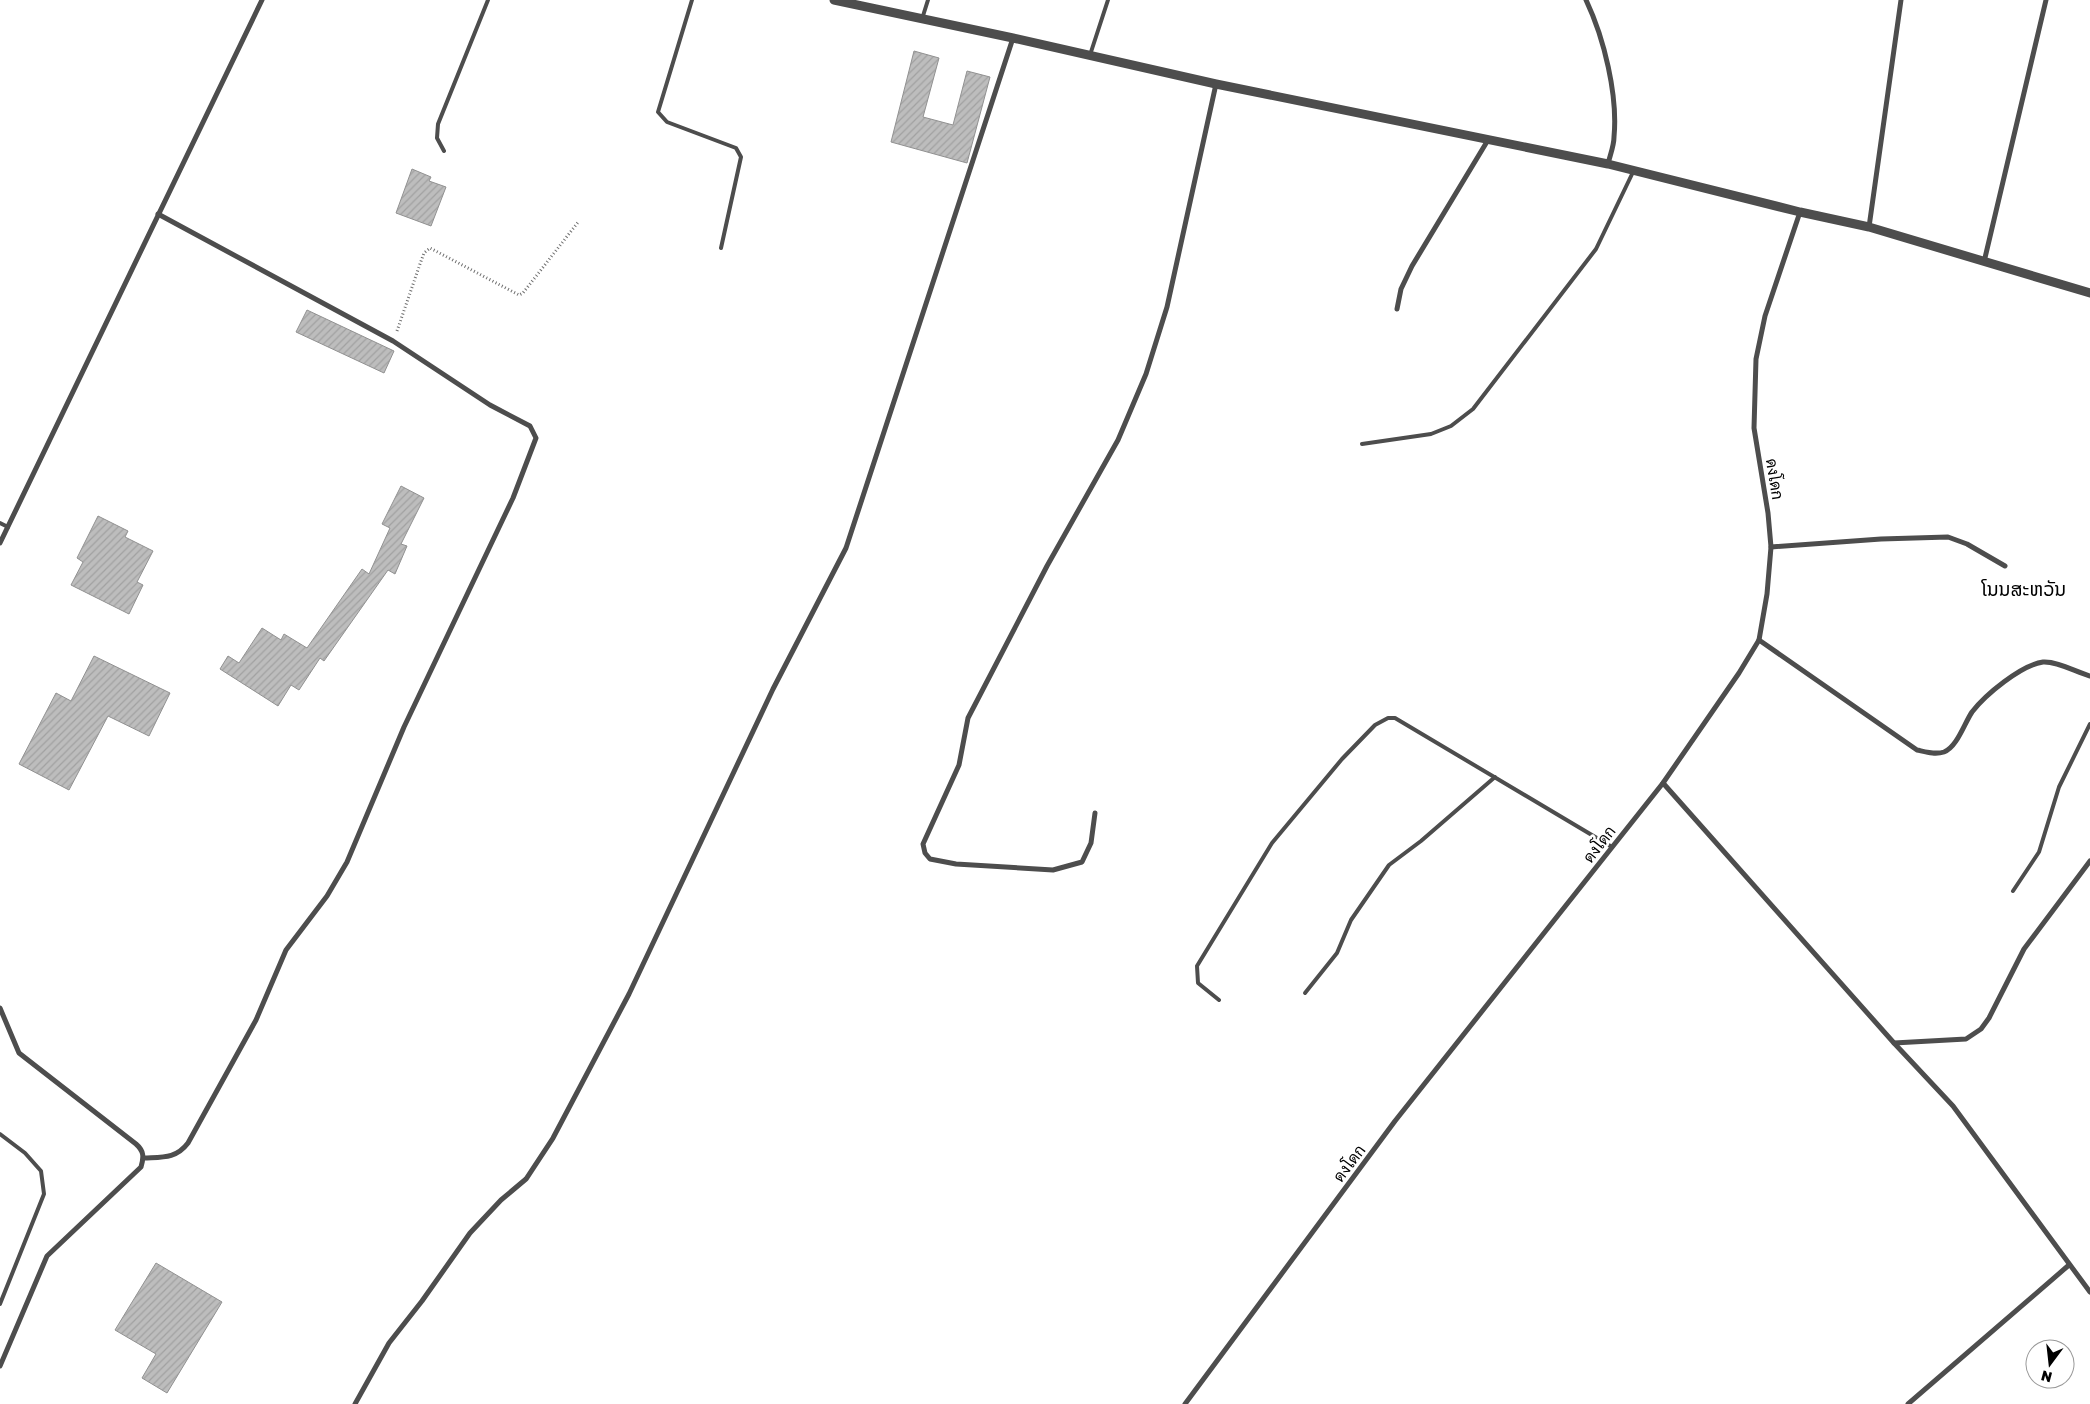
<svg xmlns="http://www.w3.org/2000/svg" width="2090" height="1404" font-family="'Golos Text','Noto Sans Lao',Sarabun,sans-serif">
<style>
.building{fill:url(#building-hatch);stroke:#919191}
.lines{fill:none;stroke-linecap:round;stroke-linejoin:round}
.path{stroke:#6f6f6f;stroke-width:3;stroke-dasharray:1 2.5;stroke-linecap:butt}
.service{stroke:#4d4d4d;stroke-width:4}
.minor{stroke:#4d4d4d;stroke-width:5}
.tertiary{stroke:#4d4d4d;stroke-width:9}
.labels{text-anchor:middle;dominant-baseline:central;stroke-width:5;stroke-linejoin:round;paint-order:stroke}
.street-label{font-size:16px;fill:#000;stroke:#fff}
.quarter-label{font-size:19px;fill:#000;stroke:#fff}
</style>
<defs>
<pattern id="building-hatch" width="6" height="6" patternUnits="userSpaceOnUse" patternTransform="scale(1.25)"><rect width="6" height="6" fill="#bdbdbd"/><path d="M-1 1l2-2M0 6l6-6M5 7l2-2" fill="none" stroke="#a1a1a1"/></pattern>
</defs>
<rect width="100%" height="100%" fill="#fff"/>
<g class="building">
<path d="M914,51L939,58L923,117L953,125L967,71L990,77L967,163L891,142Z"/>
<path d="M412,169L431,177L429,181L446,187L431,226L396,213Z"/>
<path d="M307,310L394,351L384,373L296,332Z"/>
<path d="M401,486L424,498L401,544L407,546L395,574L388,570L324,661L320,658L299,690L291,685L278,706L220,669L228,656L239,663L262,628L281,640L284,634L307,648L362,569L369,574L390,528L382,524Z"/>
<path d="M98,516L128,531L125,537L153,551L137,582L143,585L129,614L71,585L83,562L77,558Z"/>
<path d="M94,656L170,693L149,736L108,716L69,790L19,764L56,693L71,701Z"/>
<path d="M156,1263L222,1302L167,1393L142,1378L156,1354L115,1330Z"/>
</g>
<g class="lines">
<path class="path" d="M397,331L420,264L424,253L430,248L519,295L523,293L579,221"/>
<g class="service">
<path d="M692,0L658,112L667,122L736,148L741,157L721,248"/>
<path d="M922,19L928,0"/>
<path d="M1090,55L1108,0"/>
<path d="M444,151L437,138L438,124L488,0"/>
<path d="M1362,444L1431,434L1451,426L1473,409L1596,249L1634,170"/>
<path d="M0,523L8,527"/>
<path d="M2013,891L2039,852L2059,787L2090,724"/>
<path d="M1305,993L1337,953L1351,920L1389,865L1421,841L1495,777"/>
<path d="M1219,1000L1198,983L1197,966L1272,843L1342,759L1375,725L1388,718H1395L1612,847"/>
<path d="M0,1134L25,1153L41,1171L44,1194L0,1304"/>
</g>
<g class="minor">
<path d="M1586,0C1604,38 1618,95 1614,137C1614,146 1610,155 1608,164"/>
<path d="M1869,227L1901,0"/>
<path d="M1984,262L2046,0"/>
<path d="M1397,309L1401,289L1412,266L1488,140"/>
<path d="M0,543L262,0"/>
<path d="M1771,547L1881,539L1948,537L1967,544L2005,566"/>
<path d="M1759,640L1917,750C1926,752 1935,755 1944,752C1957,747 1964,724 1972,712C1985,695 2021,665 2043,662C2057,661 2076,672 2090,676"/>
<path d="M1663,783L1894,1043L1953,1106L2090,1292"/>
<path d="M1095,813L1091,843L1082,862L1053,870L956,864L930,859L925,853L923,844L959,765L968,718L1047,566L1118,440L1146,374L1167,307L1216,84"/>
<path d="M0,1008L19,1053L136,1144C144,1151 144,1157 141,1167L47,1256L0,1366"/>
<path d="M1894,1043L1966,1039L1981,1029L1989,1018L2024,949L2090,861"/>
<path d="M144,1158C162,1157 176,1159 188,1143L256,1020L286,950L327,896L347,862L404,727L513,498L536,438L530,426L490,405L393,341L158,214"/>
<path d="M355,1404L389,1343L422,1301L470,1233L501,1200L526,1179L553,1138L629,994L773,689L846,548L1013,38"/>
<path d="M1185,1404L1395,1121L1663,783L1739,673L1759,640L1767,594L1771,547L1768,513L1754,428L1756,359L1765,316L1800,212"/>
<path d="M1908,1404L2069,1265"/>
</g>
<path class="tertiary" d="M834,0L1013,38L1216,84L1608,164L1800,212L1869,227L2090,293"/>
</g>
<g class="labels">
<g class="street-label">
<text transform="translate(1775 479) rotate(81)">ดงโดก</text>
<text transform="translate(1599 844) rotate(-52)">ดงโดก</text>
<text transform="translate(1349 1163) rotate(-53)">ดงโดก</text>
</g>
<g class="quarter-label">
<text x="2024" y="588">ໂນນສະຫວັນ</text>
</g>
</g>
<g transform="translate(2050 1364) rotate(195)"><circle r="24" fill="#ffffff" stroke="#999999"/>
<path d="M0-4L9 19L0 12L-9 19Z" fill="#000000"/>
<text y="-8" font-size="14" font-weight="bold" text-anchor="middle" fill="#000000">N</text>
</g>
</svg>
